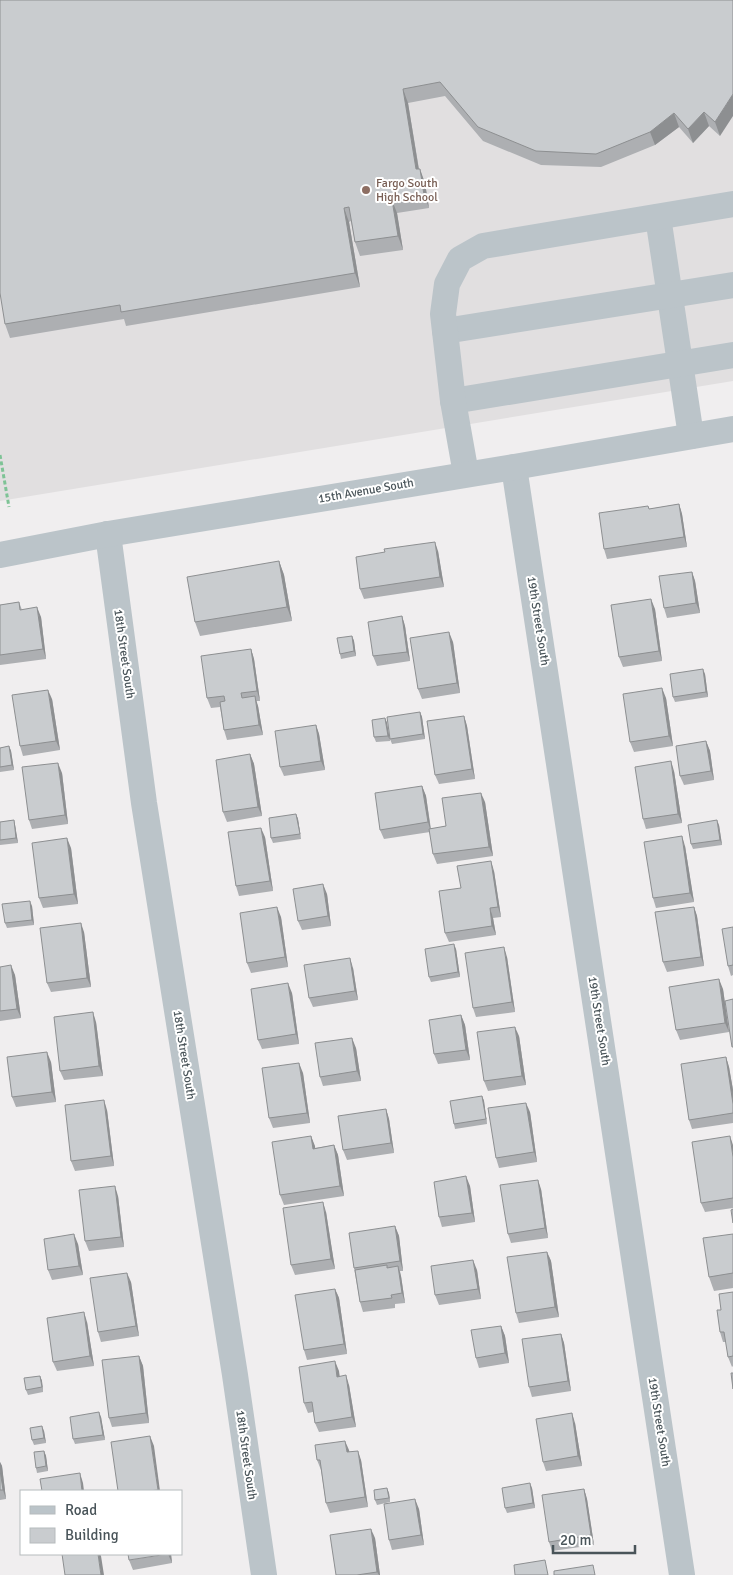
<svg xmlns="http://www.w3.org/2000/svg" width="733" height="1575" font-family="Signika,sans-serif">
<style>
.education{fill:#e1dfe0}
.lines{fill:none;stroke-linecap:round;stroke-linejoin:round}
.path{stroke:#7ec396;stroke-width:3;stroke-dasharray:4 2.5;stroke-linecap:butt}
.minor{stroke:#bbc4c9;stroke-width:26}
.wall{fill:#adafb2}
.shaded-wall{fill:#8d8f91}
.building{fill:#c9cccf;stroke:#8d8f91}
.education-dot{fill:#8d6e63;stroke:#fff;stroke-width:2}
.labels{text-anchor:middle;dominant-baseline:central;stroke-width:4;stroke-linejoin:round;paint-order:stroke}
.education-label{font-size:12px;fill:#785e54;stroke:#fff;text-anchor:start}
.street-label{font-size:12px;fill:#495459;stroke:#fff}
</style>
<rect width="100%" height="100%" fill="#f0eeef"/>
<path class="education" d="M0,0H733V381L0,501Z"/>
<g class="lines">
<path class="path" d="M0,455L9,507"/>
<g class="minor">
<path d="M658,217L691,436"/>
<path d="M445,331L733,285"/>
<path d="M453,401L733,355"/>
<path d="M514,467L682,1575"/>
<path d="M466,474L453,401L443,314L447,284L460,259L483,246L733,204"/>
<path d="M108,534L144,803L235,1375L264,1575"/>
<path d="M0,555L108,534L514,467L733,429"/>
</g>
</g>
<g class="wall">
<path d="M0,0H733L720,136L709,126L693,143L679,127L655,145L601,167L541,165L483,141L445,96L408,103L419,169L425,183L429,208L397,213L403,250L360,256L355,242L351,221L349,222L360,287L126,326L124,319L10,338L5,324Z"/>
<path d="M679,504L682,514L687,547L607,559L604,549L649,509Z"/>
<path d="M438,551L444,587L364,599L360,589Z"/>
<path d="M279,561L284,575L292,621L200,636L195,622Z"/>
<path d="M692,572L695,581L700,613L667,618L664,608Z"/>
<path d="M19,602L22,610L41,617L46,659L0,665V605Z"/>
<path d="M655,609L662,661L623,667L619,657Z"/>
<path d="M402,616L405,626L410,661L377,666L373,656Z"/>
<path d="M352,636L354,641L356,656L341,659L340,654Z"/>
<path d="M453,642L460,693L422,699L418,689Z"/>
<path d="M251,649L254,659L260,701H256L258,706L263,735L227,740L224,730L220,707L211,708L207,698Z"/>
<path d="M705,674L708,697L675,702L673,697Z"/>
<path d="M666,698L673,746L634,752L630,742Z"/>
<path d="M52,699L60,750L23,756L20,746Z"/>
<path d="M420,712L422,717L425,739L392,744L390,739Z"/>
<path d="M464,716L467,726L475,779L439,784L435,775Z"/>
<path d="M385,718L387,723L390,741L376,742L374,737Z"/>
<path d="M316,725L319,734L325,770L284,776L280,767Z"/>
<path d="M706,741L710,751L714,780L684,785L680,776Z"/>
<path d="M9,746L11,751L14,770L0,772V748Z"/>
<path d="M250,754L254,764L262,816L227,822L223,812Z"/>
<path d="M674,771L682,823L646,829L643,819Z"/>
<path d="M62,773L68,824L32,829L29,820Z"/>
<path d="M422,786L426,796L431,829L446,826L485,802L493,856L437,864L433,854L430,832L384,839L380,830Z"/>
<path d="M296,814L298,819L301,839L273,843L271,838Z"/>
<path d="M14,820L15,825L18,843L0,845V822Z"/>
<path d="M719,825L722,845L693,849L691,844Z"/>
<path d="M265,837L273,891L239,896L236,886Z"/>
<path d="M685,846L694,902L656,908L653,898Z"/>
<path d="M71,848L78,904L43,908L39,898Z"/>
<path d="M494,871L501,917L493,918L496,935L449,942L445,933L461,888Z"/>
<path d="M327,894L331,926L302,930L298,921Z"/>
<path d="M32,906L34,925L7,928L5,923Z"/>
<path d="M694,907L697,916L704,966L667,972L663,962Z"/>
<path d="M281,917L288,967L251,973L247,963Z"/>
<path d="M733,927V975L731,976L728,966Z"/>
<path d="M84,932L91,987L51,992L47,983Z"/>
<path d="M456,949L460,977L431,982L429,977Z"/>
<path d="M507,957L515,1012L476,1017L473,1008Z"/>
<path d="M0,967L15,975L21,1018L0,1021Z"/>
<path d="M353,968L358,1000L313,1007L309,998Z"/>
<path d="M723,989L729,1032L680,1040L676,1030Z"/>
<path d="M292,993L299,1044L262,1049L258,1040Z"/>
<path d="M461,1015L465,1025L470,1060L438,1064L434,1054Z"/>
<path d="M96,1022L103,1076L64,1080L60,1071Z"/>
<path d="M519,1036L526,1085L488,1091L484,1081Z"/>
<path d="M356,1048L361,1081L323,1086L320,1077Z"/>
<path d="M726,1057L729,1067L733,1090V1123L692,1129L689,1120Z"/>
<path d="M51,1062L56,1102L16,1107L12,1097Z"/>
<path d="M303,1073L310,1123L273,1128L269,1118Z"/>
<path d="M482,1096L484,1101L487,1124L455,1129L454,1124Z"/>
<path d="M386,1109L389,1119L394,1153L347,1160L343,1150Z"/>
<path d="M107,1110L114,1166L75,1171L71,1161Z"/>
<path d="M530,1112L537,1162L499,1168L496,1158Z"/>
<path d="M311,1136L315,1148L334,1145L338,1155L344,1196L284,1205L280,1195Z"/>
<path d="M733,1145V1208L705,1212L701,1203Z"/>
<path d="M470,1186L475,1222L442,1227L439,1217Z"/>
<path d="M541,1189L548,1238L511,1243L508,1234Z"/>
<path d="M118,1196L124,1247L89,1251L85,1241Z"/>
<path d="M326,1212L335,1269L295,1275L291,1265Z"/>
<path d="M395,1226L399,1236L403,1271H400L401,1276L405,1303L395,1304V1308L363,1312L360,1302L354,1268Z"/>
<path d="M733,1234V1288L714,1291L709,1277Z"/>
<path d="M78,1244L83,1275L52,1280L48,1270Z"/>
<path d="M547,1252L551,1261L559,1317L519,1323L516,1313Z"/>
<path d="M477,1270L481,1299L439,1305L435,1295Z"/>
<path d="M131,1282L139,1336L101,1342L98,1332Z"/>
<path d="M335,1289L339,1298L347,1354L307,1360L304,1350Z"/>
<path d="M733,1292V1366L732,1367L728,1357L726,1342H723L720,1332L721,1310Z"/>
<path d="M87,1322L94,1366L57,1371L53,1362Z"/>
<path d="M501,1326L505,1336L509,1363L479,1368L476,1358Z"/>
<path d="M561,1334L564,1343L571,1391L532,1397L529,1387Z"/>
<path d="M139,1356L143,1366L149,1423L112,1427L109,1418Z"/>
<path d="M339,1371V1376L349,1385L356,1427L319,1432L315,1423L313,1412L308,1413L304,1403Z"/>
<path d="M40,1376L42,1381L43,1392L28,1395L26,1390Z"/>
<path d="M101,1417L105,1440L75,1444L73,1439Z"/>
<path d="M575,1423L582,1466L546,1471L543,1462Z"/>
<path d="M44,1431L46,1443L34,1445L32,1440Z"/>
<path d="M349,1450V1452L361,1460L368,1507L330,1513L326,1503L321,1470L317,1460Z"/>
<path d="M44,1451L46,1456L48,1471L37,1473L36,1468Z"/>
<path d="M0,1462L2,1466L6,1499L0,1500Z"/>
<path d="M532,1488L535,1508L507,1513L505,1508Z"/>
<path d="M584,1489L587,1499L594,1545L552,1551L549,1542Z"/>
<path d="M389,1493L390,1502L377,1505L375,1500Z"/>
<path d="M419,1509L424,1545L392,1550L389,1540Z"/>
<path d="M375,1538L380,1575H336Z"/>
<path d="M171,1554L172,1563L133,1570L129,1560Z"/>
</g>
<g class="shaded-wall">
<path d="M403,89L408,103L421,183L416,169Z"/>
<path d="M733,94V116L720,136L715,122Z"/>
<path d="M704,112L709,126L693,143L688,129Z"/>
<path d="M674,113L679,127L655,145L650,132Z"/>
<path d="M420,169L425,183L429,208L424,195Z"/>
<path d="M392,200L397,213L403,250L398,236Z"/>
<path d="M344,208L349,222L360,287L355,273Z"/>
<path d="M679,504L682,514L687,547L684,537Z"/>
<path d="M435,542L438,551L444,587L440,577Z"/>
<path d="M279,561L284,575L292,621L287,607Z"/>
<path d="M692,572L695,581L700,613L696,603Z"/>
<path d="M651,599L655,609L662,661L659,651Z"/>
<path d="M37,607L41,617L46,659L43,649Z"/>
<path d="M402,616L405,626L410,661L407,652Z"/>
<path d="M449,632L453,642L460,693L457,683Z"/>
<path d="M352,636L354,641L356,656L354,651Z"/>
<path d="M251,649L254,659L260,701L257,691Z"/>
<path d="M703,669L705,674L708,697L706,692Z"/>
<path d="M662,688L666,698L673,746L669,736Z"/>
<path d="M48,690L52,699L60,750L56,741Z"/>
<path d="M255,696L258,706L263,735L259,725Z"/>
<path d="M420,712L422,717L425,739L423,734Z"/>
<path d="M464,716L467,726L475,779L472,769Z"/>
<path d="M385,718L387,723L390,741L388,736Z"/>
<path d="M316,725L319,734L325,770L321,761Z"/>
<path d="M706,741L710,751L714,780L711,771Z"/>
<path d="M9,746L11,751L14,770L12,765Z"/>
<path d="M250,754L254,764L262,816L258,807Z"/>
<path d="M671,761L674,771L682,823L678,814Z"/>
<path d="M58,763L62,773L68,824L65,815Z"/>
<path d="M422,786L426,796L431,832L428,822Z"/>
<path d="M481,793L485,802L493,856L489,847Z"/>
<path d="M296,814L298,819L301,839Z"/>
<path d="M14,820L15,825L18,843L16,838Z"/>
<path d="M717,820L719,825L722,845L720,840Z"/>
<path d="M261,828L265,837L273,891L270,881Z"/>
<path d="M682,836L685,846L694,902L690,893Z"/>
<path d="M67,838L71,848L78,904L74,894Z"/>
<path d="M491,861L494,871L501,917L498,907Z"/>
<path d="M323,884L327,894L331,926L328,916Z"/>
<path d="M30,901L32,906L34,925L32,920Z"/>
<path d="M277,907L281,917L288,967L285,957Z"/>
<path d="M694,907L697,916L704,966L701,957Z"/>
<path d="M490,908L493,918L496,935L492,926Z"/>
<path d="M81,923L84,932L91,987L87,978Z"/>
<path d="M454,944L456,949L460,977L458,972Z"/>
<path d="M504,947L507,957L515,1012L512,1002Z"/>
<path d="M350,958L353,968L358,1000L355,991Z"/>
<path d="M11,965L15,975L21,1018L17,1009Z"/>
<path d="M719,979L723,989L729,1032L725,1023Z"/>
<path d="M288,983L292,993L299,1044L296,1034Z"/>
<path d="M93,1012L96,1022L103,1076L99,1066Z"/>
<path d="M461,1015L465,1025L470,1060L466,1050Z"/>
<path d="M515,1027L519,1036L526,1085L522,1076Z"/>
<path d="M352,1038L356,1048L361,1081L357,1071Z"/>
<path d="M47,1052L51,1062L56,1102L52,1092Z"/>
<path d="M726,1057L729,1067L733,1090V1104Z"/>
<path d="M299,1063L303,1073L310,1123L307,1113Z"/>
<path d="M482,1096L484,1101L487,1124L486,1119Z"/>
<path d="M104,1100L107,1110L114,1166L111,1156Z"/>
<path d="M526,1103L530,1112L537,1162L534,1152Z"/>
<path d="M386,1109L389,1119L394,1153L391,1143Z"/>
<path d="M311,1136L315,1146L316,1158L313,1149Z"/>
<path d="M730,1136L733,1145V1157Z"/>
<path d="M334,1145L338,1155L344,1196L340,1186Z"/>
<path d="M466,1176L470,1186L475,1222L472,1213Z"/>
<path d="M538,1180L541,1189L548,1238L545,1228Z"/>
<path d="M115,1186L118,1196L124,1247L121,1237Z"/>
<path d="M323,1202L326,1212L335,1269L331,1259Z"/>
<path d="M395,1226L399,1236L403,1271L400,1261Z"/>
<path d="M74,1234L78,1244L83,1275L79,1266Z"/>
<path d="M547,1252L551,1261L559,1317L555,1307Z"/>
<path d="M473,1260L477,1270L481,1299L478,1289Z"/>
<path d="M398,1266L401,1276L405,1303L402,1293Z"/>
<path d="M127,1273L131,1282L139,1336L136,1326Z"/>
<path d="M335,1289L339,1298L347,1354L344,1344Z"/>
<path d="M84,1312L87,1322L94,1366L90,1356Z"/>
<path d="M501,1326L505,1336L509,1363L505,1353Z"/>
<path d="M561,1334L564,1343L571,1391L568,1381Z"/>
<path d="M139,1356L143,1366L149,1423L146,1413Z"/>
<path d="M335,1361L339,1371L341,1386L337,1377Z"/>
<path d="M346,1375L349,1385L356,1427L352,1417Z"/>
<path d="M40,1376L42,1381L43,1392L42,1387Z"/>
<path d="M99,1412L101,1417L105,1440L103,1435Z"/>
<path d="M572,1413L575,1423L582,1466L578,1456Z"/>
<path d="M42,1426L44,1431L46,1443L44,1438Z"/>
<path d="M150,1436L154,1446L160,1491H159L158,1490Z"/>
<path d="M345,1441L349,1450L351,1462L347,1452Z"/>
<path d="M44,1451L46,1456L48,1471L46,1466Z"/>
<path d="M358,1451L361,1460L368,1507L365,1497Z"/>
<path d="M0,1462L2,1466L6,1499L3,1490L0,1470Z"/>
<path d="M80,1473L83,1483L84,1491H82Z"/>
<path d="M530,1483L532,1488L535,1508L533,1503Z"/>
<path d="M387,1488L389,1493L390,1502L389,1498Z"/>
<path d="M584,1489L587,1499L594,1545L591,1535Z"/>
<path d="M415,1499L419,1509L424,1545L421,1535Z"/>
<path d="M371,1529L375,1538L380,1575H379L377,1572Z"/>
<path d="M98,1554H100L101,1556L104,1575H101Z"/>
<path d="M168,1554H171L172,1563Z"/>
</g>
<g class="building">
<path d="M0,0H733V94L715,122L704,112L688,129L674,113L650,132L596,154L536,151L478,127L440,82L403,89L416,169H420L424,195L392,200L398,236L355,242L349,207L344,208L355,273L121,312L120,305L5,324L0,293Z"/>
<path d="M679,504L684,537L604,549L599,513L648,506L649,509Z"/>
<path d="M435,542L440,577L360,589L356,557L385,552L384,549Z"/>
<path d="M279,561L287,607L195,622L187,577Z"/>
<path d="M692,572L696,603L664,608L659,576Z"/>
<path d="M651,599L659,651L619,657L611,605Z"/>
<path d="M19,602L20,610L37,607L43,649L0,655V605Z"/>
<path d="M402,616L407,652L373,656L368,622Z"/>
<path d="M449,632L457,683L418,689L410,638Z"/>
<path d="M352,636L354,651L340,654L337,638Z"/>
<path d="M251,649L257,691L241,693L242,698L255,696L259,725L224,730L220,702L225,701L224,696L207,698L201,656Z"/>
<path d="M703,669L706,692L673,697L670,674Z"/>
<path d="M662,688L669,736L630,742L623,694Z"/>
<path d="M48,690L56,741L20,746L12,695Z"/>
<path d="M420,712L423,734L390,739L387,717Z"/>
<path d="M464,716L472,769L435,775L427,721Z"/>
<path d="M385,718L388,736L374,737L372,720Z"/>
<path d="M316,725L321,761L280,767L275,731Z"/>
<path d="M706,741L711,771L680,776L676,746Z"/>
<path d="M9,746L12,765L0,767V748Z"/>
<path d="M250,754L258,807L223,812L216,760Z"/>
<path d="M671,761L678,814L643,819L635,767Z"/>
<path d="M58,763L65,815L29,820L22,767Z"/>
<path d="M422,786L428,822L380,830L375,793Z"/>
<path d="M481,793L489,847L433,854L429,829L446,826L442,798Z"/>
<path d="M296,814L300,834L271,838L269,818Z"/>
<path d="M14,820L16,838L0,840V822Z"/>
<path d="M717,820L720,840L691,844L688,825Z"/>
<path d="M261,828L270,881L236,886L228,832Z"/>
<path d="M682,836L690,893L653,898L644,842Z"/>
<path d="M67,838L74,894L39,898L32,843Z"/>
<path d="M491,861L498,907L490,908L492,926L445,933L439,891L461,888L457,866Z"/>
<path d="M323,884L328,916L298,921L293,889Z"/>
<path d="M30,901L32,920L5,923L2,904Z"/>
<path d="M277,907L285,957L247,963L240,913Z"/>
<path d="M694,907L701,957L663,962L655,912Z"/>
<path d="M81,923L87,978L47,983L40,928Z"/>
<path d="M733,927V965L728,966L722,929Z"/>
<path d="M454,944L458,972L429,977L425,949Z"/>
<path d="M504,947L512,1002L473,1008L465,953Z"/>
<path d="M350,958L355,991L309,998L304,965Z"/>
<path d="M11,965L17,1009L0,1011V967Z"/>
<path d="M719,979L725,1023L676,1030L669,987Z"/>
<path d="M288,983L296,1034L258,1040L251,989Z"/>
<path d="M733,999V1047H732L725,1001Z"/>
<path d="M93,1012L99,1066L60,1071L54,1017Z"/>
<path d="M461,1015L466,1050L434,1054L429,1020Z"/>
<path d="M515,1027L522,1076L484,1081L477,1032Z"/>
<path d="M352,1038L357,1071L320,1077L315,1043Z"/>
<path d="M47,1052L52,1092L12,1097L7,1057Z"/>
<path d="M726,1057L733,1104V1113L689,1120L681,1064Z"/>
<path d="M299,1063L307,1113L269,1118L262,1068Z"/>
<path d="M482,1096L486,1119L454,1124L450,1101Z"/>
<path d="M104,1100L111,1156L71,1161L65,1105Z"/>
<path d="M526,1103L534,1152L496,1158L488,1108Z"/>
<path d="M386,1109L391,1143L343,1150L338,1116Z"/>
<path d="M311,1136L313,1149L334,1145L340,1186L280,1195L272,1142Z"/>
<path d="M730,1136L733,1157V1198L701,1203L692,1142Z"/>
<path d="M466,1176L472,1213L439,1217L434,1182Z"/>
<path d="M538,1180L545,1228L508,1234L500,1185Z"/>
<path d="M115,1186L121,1237L85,1241L79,1190Z"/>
<path d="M323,1202L331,1259L291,1265L283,1208Z"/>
<path d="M733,1209V1223L731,1210Z"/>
<path d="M395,1226L400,1261L354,1268L349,1233Z"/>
<path d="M74,1234L79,1266L48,1270L44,1239Z"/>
<path d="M733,1234V1273L709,1277L703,1238Z"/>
<path d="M547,1252L555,1307L516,1313L507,1257Z"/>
<path d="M473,1260L478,1289L435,1295L431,1266Z"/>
<path d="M387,1265V1268L398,1266L402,1293L391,1295L392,1298L360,1302L355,1270Z"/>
<path d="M127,1273L136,1326L98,1332L90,1278Z"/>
<path d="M335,1289L344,1344L304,1350L295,1295Z"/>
<path d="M733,1292V1356L728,1357L724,1332H720L717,1310H721L719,1294Z"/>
<path d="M84,1312L90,1356L53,1362L47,1318Z"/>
<path d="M501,1326L505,1353L476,1358L471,1330Z"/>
<path d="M561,1334L568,1381L529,1387L522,1339Z"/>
<path d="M139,1356L146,1413L109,1418L102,1360Z"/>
<path d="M335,1361L337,1377L346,1375L352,1417L315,1423L312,1402L304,1403L299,1367Z"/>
<path d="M731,1373H733V1389Z"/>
<path d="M40,1376L42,1387L26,1390L24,1378Z"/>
<path d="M99,1412L103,1435L73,1439L70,1417Z"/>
<path d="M572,1413L578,1456L543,1462L536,1419Z"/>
<path d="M42,1426L44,1438L32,1440L30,1428Z"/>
<path d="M150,1436L158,1490L148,1491H118L111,1442Z"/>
<path d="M345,1441L347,1452L358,1451L365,1497L326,1503L320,1460H317L315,1445Z"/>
<path d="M44,1451L46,1466L36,1468L34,1452Z"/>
<path d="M0,1470L3,1490H0Z"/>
<path d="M80,1473L82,1491H42L40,1479Z"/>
<path d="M530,1483L533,1503L505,1508L502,1488Z"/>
<path d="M387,1488L389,1498L375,1500L374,1490Z"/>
<path d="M584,1489L591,1535L549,1542L542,1495Z"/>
<path d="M415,1499L421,1535L389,1540L384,1504Z"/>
<path d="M371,1529L377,1572L357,1575H336L330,1535Z"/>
<path d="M62,1554H98L101,1575H65Z"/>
<path d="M128,1554H168L129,1560Z"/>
<path d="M545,1560L548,1575H515L514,1565Z"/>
<path d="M593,1565L595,1575H554V1571Z"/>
</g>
<circle class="education-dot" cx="366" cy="190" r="5"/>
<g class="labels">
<g class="education-label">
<text x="376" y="183">Fargo South<tspan x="376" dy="14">High School</tspan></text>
</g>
<g class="street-label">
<text transform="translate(366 491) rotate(-10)">15th Avenue South</text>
<text transform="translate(538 621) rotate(81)">19th Street South</text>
<text transform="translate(124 654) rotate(82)">18th Street South</text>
<text transform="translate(599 1021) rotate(81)">19th Street South</text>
<text transform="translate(184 1055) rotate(81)">18th Street South</text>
<text transform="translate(659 1422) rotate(81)">19th Street South</text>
<text transform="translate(246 1455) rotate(82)">18th Street South</text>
</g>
</g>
<rect x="20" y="1490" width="162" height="65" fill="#ffffff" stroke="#b6bbbd"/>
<rect x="30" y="1506" width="25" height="8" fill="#bbc4c9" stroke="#b6bbbd"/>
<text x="65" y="1515" font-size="15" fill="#495459">Road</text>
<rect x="30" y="1528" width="25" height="15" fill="#c9cccf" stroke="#b6bbbd"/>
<text x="65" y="1540" font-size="15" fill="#495459">Building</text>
<path d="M553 1545v8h82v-8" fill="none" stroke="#495459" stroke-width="2.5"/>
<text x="560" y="1545" font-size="15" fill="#495459" stroke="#ffffff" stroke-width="4" paint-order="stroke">20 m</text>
</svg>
